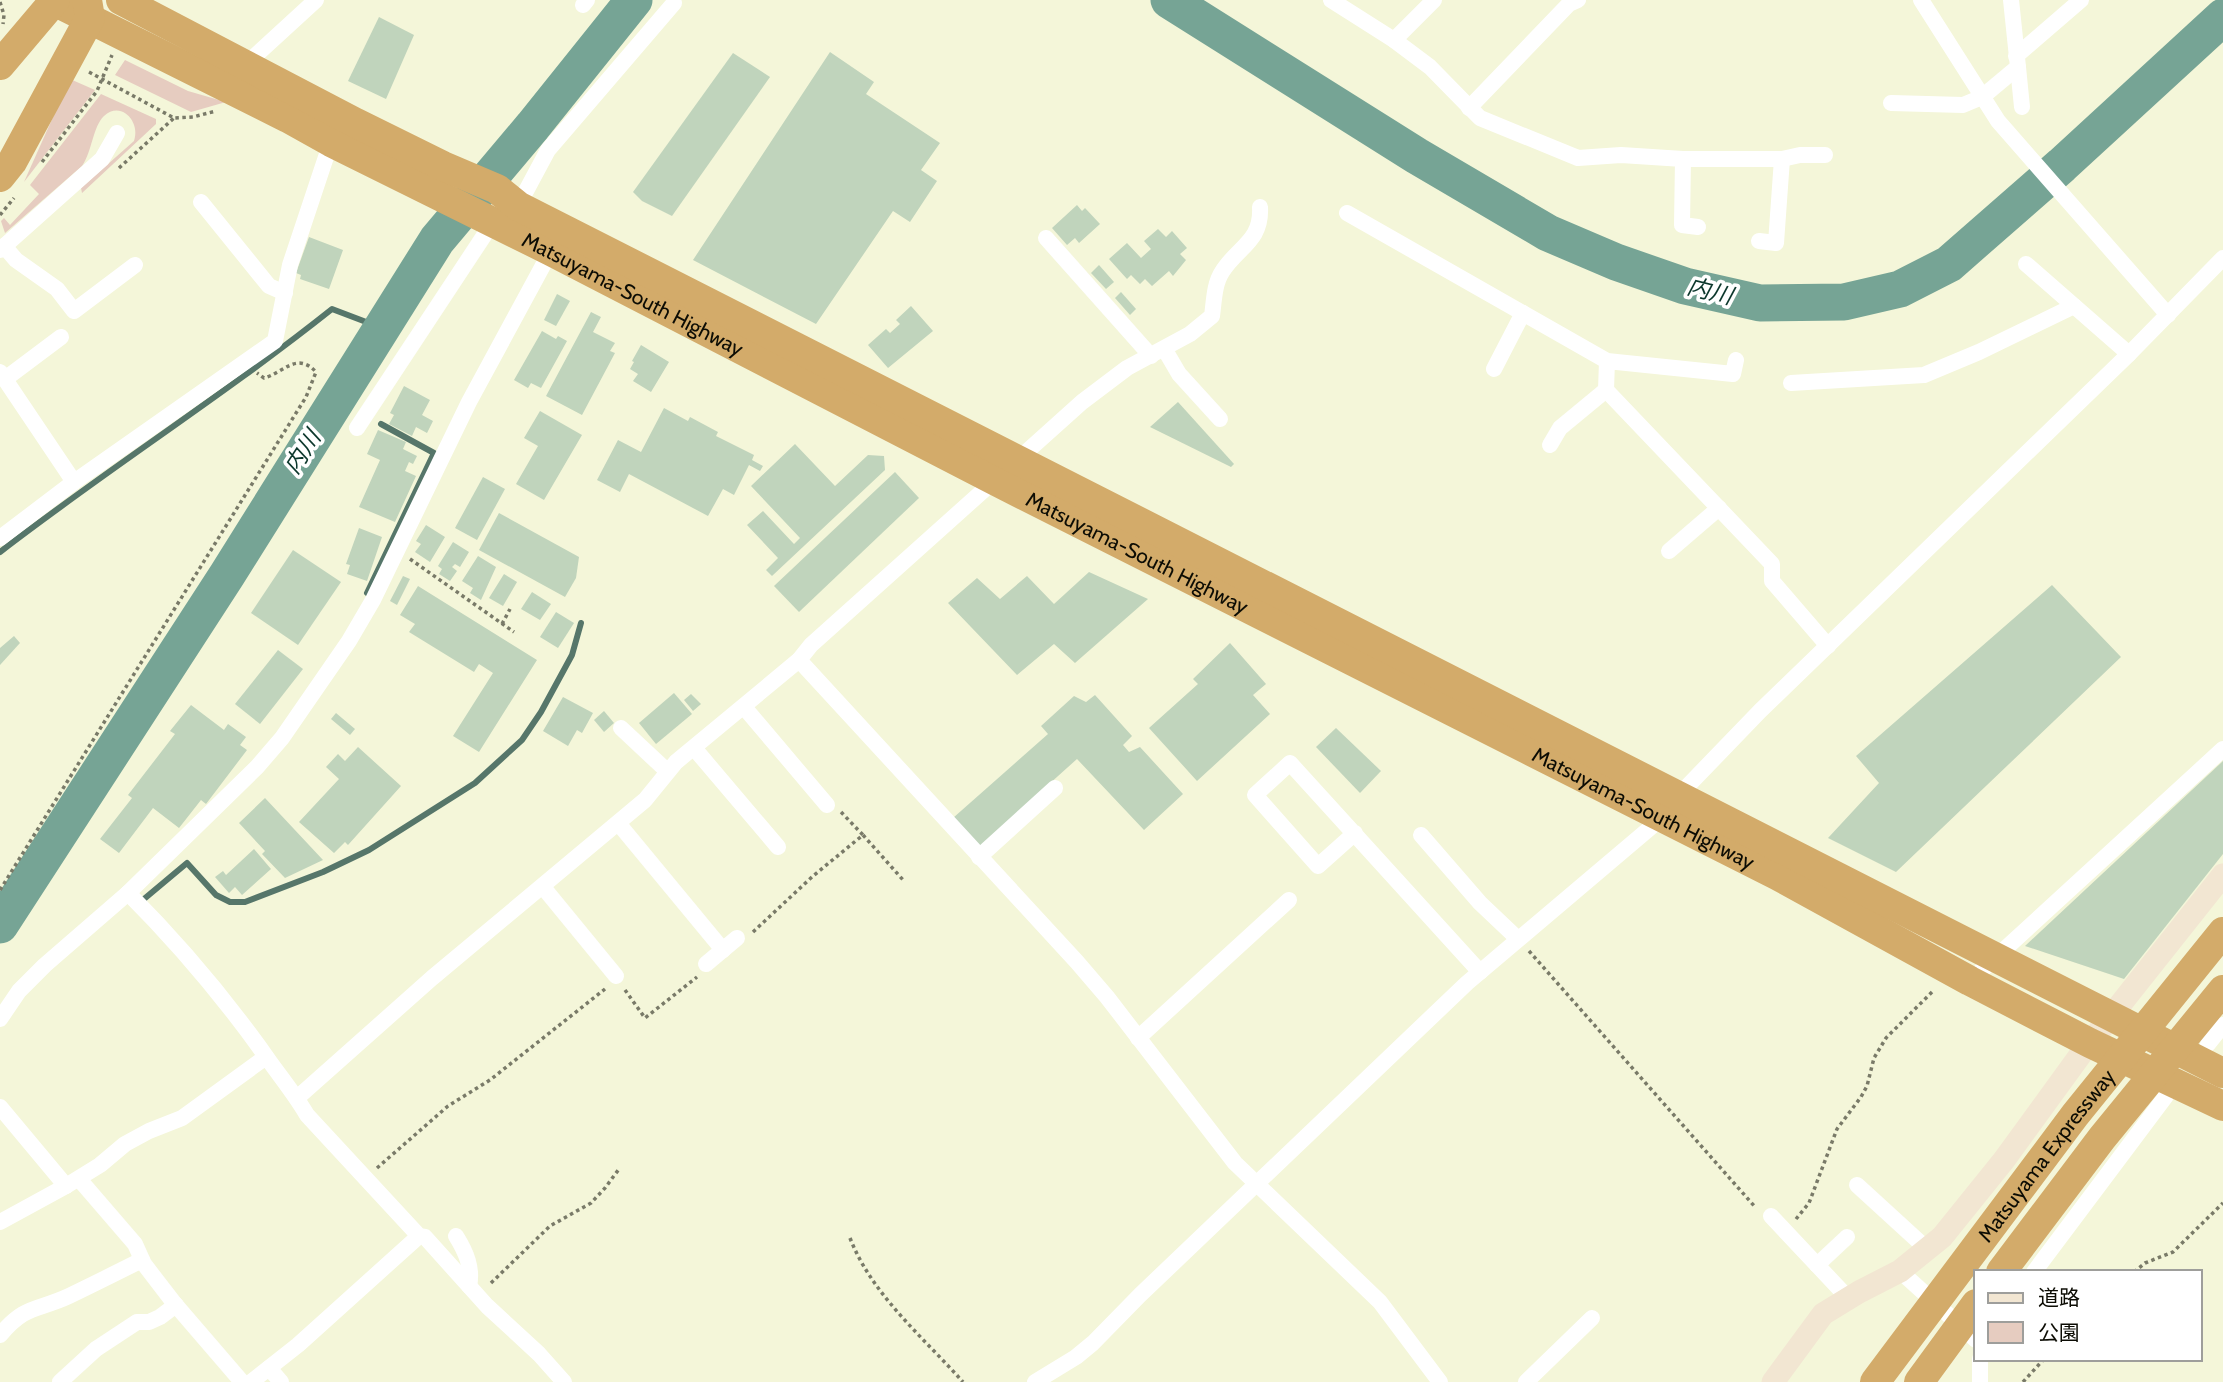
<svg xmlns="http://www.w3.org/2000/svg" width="2223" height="1382" font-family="Cabin,'Noto Sans JP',sans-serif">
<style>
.green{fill:#e6ccc0}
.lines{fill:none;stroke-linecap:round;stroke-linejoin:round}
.stream{stroke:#56766a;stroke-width:6}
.river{stroke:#76a495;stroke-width:37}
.building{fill:#c0d4bc}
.path{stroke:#797a68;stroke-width:3.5;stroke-dasharray:3.5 3.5;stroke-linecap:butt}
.street{stroke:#fff;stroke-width:16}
.secondary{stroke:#f2e6d2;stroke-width:23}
.highway{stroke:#d3ab6a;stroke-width:30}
.labels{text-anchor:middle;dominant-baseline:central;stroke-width:7;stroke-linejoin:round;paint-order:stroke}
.street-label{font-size:21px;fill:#0c0c04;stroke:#fff}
.water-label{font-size:23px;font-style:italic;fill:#0c372c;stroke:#fff}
</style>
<rect width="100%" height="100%" fill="#f4f6d9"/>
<g class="green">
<path d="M125,60L188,91L226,102L191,112L115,75Z"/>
<path d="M70,79L95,90L24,182Z"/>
<path d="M101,94L156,119V124L82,193L81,188L134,141C141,122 121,100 104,116C93,126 92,152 82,166L5,233L1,221L4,218L10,225L39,194L30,185Z"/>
</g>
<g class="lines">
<g class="stream">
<path d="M0,552C109,468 224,395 332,309L382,328"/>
<path d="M367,593L434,453L381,424"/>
<path d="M144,899L187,863L216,895L230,902H245L323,872L369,850L475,783L522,740L541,712L572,655L581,623"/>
</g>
<g class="river">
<path d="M1169,0L1417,156L1548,233L1616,262L1685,286L1760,303L1844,302L1900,289L1949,264L2062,165L2223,17"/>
<path d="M0,925L227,575L437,240L533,126L634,0"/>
</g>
</g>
<g class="building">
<path d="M379,17L414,35L386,99L348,81Z"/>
<path d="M830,52L874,82L866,94L940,143L921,170L937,181L910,222L893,211L816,324L693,260Z"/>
<path d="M733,53L770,77L672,216L642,201L633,192Z"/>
<path d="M1077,205L1082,211L1085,208L1100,224L1079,243L1075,238L1067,245L1052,228Z"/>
<path d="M1158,229L1166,237L1172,231L1187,248L1180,254L1186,260L1173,276L1169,271L1152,286L1145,279L1140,284L1131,275L1127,279L1109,259L1127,243L1141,258L1151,249L1144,241Z"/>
<path d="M309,237L343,250L329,289L300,279L301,275L296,273Z"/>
<path d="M1099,265L1114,282L1106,289L1091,273Z"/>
<path d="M1121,292L1136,309L1130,315L1115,298Z"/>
<path d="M557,294L570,301L556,326L544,320Z"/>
<path d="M911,306L933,331L888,368L868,345L886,329L890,333L900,324L896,320Z"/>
<path d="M591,312L601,317L593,332L615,343L610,351L615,353L582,415L546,396Z"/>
<path d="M542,331L556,339L558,336L567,341L541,388L531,383L528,388L514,380Z"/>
<path d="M641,345L669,362L651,392L633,381L638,374L630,369L634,362L632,361Z"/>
<path d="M404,386L430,400L422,415L433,421L427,433L416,427L412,436L389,424L394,415L390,413Z"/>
<path d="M1178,402L1234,464L1231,467L1150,427Z"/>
<path d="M664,408L688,421L690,417L718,432L716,436L754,455L752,460L763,466L760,471L749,465L734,495L723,489L708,516L629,474L620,492L597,480L618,440L641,452Z"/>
<path d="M540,411L582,435L544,500L516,484L538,446L524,438Z"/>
<path d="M378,430L406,442L403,449L417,456L413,464L409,462L405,471L416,476L395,522L359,507L380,460L367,454Z"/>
<path d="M795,444L835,486L868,455L884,456L885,470L772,576L766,570L778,558L747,525L763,511L794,544L800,538L751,486Z"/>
<path d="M895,472L919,498L799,612L774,586Z"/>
<path d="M483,477L505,489L477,540L455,528Z"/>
<path d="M499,513L579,557L576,578L565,597L479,550Z"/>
<path d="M426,525L445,537L430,562L415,552L421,544L416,541Z"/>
<path d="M359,528L382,537L367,581L347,574L350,565L346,564Z"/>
<path d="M453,542L469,552L460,567L455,564L452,567L457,571L450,581L439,574L442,569L438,566Z"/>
<path d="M293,550L341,582L298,645L251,613Z"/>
<path d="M478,556L496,567L481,600L470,593L473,588L462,581Z"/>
<path d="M1089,572L1148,599L1075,663L1054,644L1017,675L948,603L977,578L1000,599L1027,576L1054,604Z"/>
<path d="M504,574L517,582L503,606L489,598Z"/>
<path d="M403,576L410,579L397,605L390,601Z"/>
<path d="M2052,585L2121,657L1896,872L1828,838L1879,783L1856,756Z"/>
<path d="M418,586L537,660L479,752L453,736L493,673L479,664L474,672L409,632L415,624L400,615Z"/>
<path d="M532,592L551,604L540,620L521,609Z"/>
<path d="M556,612L574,623L558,648L540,637Z"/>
<path d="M14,636L20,643L0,665V648Z"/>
<path d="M1230,643L1266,684L1253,695L1270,714L1197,781L1149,728L1198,684L1193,679Z"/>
<path d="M278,650L303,669L260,724L235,704Z"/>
<path d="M674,693L692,714L656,744L639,723Z"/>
<path d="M691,694L701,704L693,711L684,700Z"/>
<path d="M1095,695L1132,736L1123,745L1129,752L1140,747L1183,794L1144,830L1077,759L980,846L953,818L1048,734L1041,726L1074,696L1086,702Z"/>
<path d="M563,697L593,713L582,733L577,730L568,746L543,731Z"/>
<path d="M191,705L224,730L228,724L246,737L240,745L247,750L206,804L201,800L179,828L153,808L119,853L100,839L132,798L128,795L175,734L170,731Z"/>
<path d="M604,711L614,723L604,732L594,720Z"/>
<path d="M336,713L355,729L350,735L331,719Z"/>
<path d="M1336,728L1381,771L1360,793L1316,747Z"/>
<path d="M358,747L401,786L348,845L345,842L334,853L299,822L339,779L326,767L338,754L345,761Z"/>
<path d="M2223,761V854L2124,979L2025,946Z"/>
<path d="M265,798L323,860L285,878L262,854L265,851L239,823Z"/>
<path d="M254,849L271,869L242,895L235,887L229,893L215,877L223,871L226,875Z"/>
</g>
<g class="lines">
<g class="path">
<path d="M0,2L4,15L3,24"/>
<path d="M89,72L174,118L193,117L216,111"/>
<path d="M42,162L97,91L112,55"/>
<path d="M119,168L174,118"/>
<path d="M0,215L14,198"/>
<path d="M410,559L514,632"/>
<path d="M502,624L510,609"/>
<path d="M863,835L904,881"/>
<path d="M0,890L306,397L316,372C297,351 283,373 264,378L257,373"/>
<path d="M753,932L813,876L863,835L841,812"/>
<path d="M1529,951L1756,1208"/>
<path d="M625,990L645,1018L697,977"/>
<path d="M377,1168L448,1106L490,1080L605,989"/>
<path d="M1796,1219L1809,1203L1837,1129L1861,1097L1867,1086L1874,1058L1886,1038L1934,990"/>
<path d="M850,1238C872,1295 923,1337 963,1382"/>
<path d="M2134,1272L2145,1263L2173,1252L2223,1203"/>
<path d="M491,1283L550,1226L591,1203L605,1188L619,1169"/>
<path d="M2023,1382L2044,1359"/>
</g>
<g class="street">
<path d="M1331,0L1394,40L1430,67L1480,118L1578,158L1621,155L1683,159H1782L1800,155H1825"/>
<path d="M1921,0L1998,121L2168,315"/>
<path d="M583,5L587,0"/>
<path d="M1394,40L1434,0"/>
<path d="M2016,56L2081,0"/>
<path d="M243,67L316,0"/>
<path d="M2018,67L2022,107"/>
<path d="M1891,103L1963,105L1982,97L2018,67L2011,0"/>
<path d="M1469,108L1569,4L1578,0"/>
<path d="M1683,159L1682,225L1698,227"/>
<path d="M201,202L269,286L285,293"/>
<path d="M518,206L548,150L674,3"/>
<path d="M1260,207C1262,242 1237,247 1222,272C1214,284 1214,302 1212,316L1190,334L1127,368L1082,402L811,645L799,660L1077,962L1107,997L1235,1163L1380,1302L1440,1382"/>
<path d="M1347,213L1607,361L1733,374L1736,360"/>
<path d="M1046,238L1151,356"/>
<path d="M1759,241L1776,243L1782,159"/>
<path d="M4,246L16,260L57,289L74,311L135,265"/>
<path d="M0,250L102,159L117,133"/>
<path d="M2026,264L2129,354"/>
<path d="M1165,350L1179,374L1220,419"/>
<path d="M1607,361L1606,390L1772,564V581L1828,646"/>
<path d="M1494,369L1523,313"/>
<path d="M0,372L74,482"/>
<path d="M5,379L61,337"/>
<path d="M1791,383L1924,375L1979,352L2074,306"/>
<path d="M357,428L493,222"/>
<path d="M1550,445L1560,428L1606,390"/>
<path d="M0,538L74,482L275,341L290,265L331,142"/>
<path d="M1669,551L1719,508"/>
<path d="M744,707L827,805"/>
<path d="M621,728L667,771"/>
<path d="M694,748L778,847"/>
<path d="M618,823L723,950"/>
<path d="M1355,833L1318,866L1255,795L1290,763L1480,972"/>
<path d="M1421,835L1480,903L1518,939"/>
<path d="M979,857L1055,788"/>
<path d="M543,887L616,976"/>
<path d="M128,893C181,946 227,1001 270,1062C283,1080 296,1096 307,1115L419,1236L425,1237L487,1306L539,1354L564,1382"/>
<path d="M706,964L737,938"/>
<path d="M1970,981L2223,749"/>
<path d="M0,1019L19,991L45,965L128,893L257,767L282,738L349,641L373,600L469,402L553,247"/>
<path d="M1138,1038L1289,900"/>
<path d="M2208,1044L2223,1025"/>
<path d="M297,1098L432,978L645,800L676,762L799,660"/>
<path d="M0,1107L66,1186L0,1222"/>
<path d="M79,1179L135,1244L144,1264L174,1303L242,1382"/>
<path d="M1857,1185L1927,1249"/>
<path d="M66,1186L100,1165L125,1144L149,1131L182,1118L266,1057"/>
<path d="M1771,1216L1849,1299"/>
<path d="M456,1236C466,1252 473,1268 469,1286"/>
<path d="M1817,1265L1847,1237"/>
<path d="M1900,1271L1976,1340"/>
<path d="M2034,1272L2166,1096"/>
<path d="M0,1335C26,1304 37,1311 69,1296C94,1284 118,1272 142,1260"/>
<path d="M269,1368L281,1382"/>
<path d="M60,1382L96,1349L137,1322H149L160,1317L176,1305"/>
<path d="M251,1382L298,1345L419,1236"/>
<path d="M1035,1382L1076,1357L1093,1343L1140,1295L1467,983L1663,817L1678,796L1760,711L2129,354L2223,258"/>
<path d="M1526,1382L1592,1318"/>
<path d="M1980,1382V1359"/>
</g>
<path class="secondary" d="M1773,1382L1823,1314L1859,1292L1900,1271L1942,1237L2004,1160L2081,1054L2223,875"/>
<g class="highway">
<path id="s1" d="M52,0L288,118L331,142L551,251L996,481L1777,875L1970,981L2090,1043L2223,1106"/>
<path d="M121,0L356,123L443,166L497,189L518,206C1086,495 1654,785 2223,1073"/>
<path d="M0,65L55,0"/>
<path d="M0,177L12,162L90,18L87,0"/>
<path d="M2001,1272L2102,1138L2223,990"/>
<path id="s2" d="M1875,1382L2075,1115L2223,932"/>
<path d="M1919,1382L1976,1304"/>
</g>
</g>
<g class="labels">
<g class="street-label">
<text stroke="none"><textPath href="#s1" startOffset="651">Matsuyama-South Highway</textPath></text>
<text stroke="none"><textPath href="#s1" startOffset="1218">Matsuyama-South Highway</textPath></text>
<text stroke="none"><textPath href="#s1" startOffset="1785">Matsuyama-South Highway</textPath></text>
<text stroke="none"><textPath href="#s2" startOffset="284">Matsuyama Expressway</textPath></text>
</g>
<g class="water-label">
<text transform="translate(1710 291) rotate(14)">内川</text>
<text transform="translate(302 452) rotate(-57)">内川</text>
</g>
</g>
<rect x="1974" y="1270" width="228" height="91" fill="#ffffff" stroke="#9e9e9b" stroke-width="2"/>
<rect x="1988" y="1293" width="35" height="10" fill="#f2e6d2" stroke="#9e9e9b" stroke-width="2"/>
<text x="2038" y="1305" font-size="21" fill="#0c0c04">道路</text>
<rect x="1988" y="1322" width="35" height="21" fill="#e6ccc0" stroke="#9e9e9b" stroke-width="2"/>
<text x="2038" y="1340" font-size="21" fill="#0c0c04">公園</text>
</svg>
